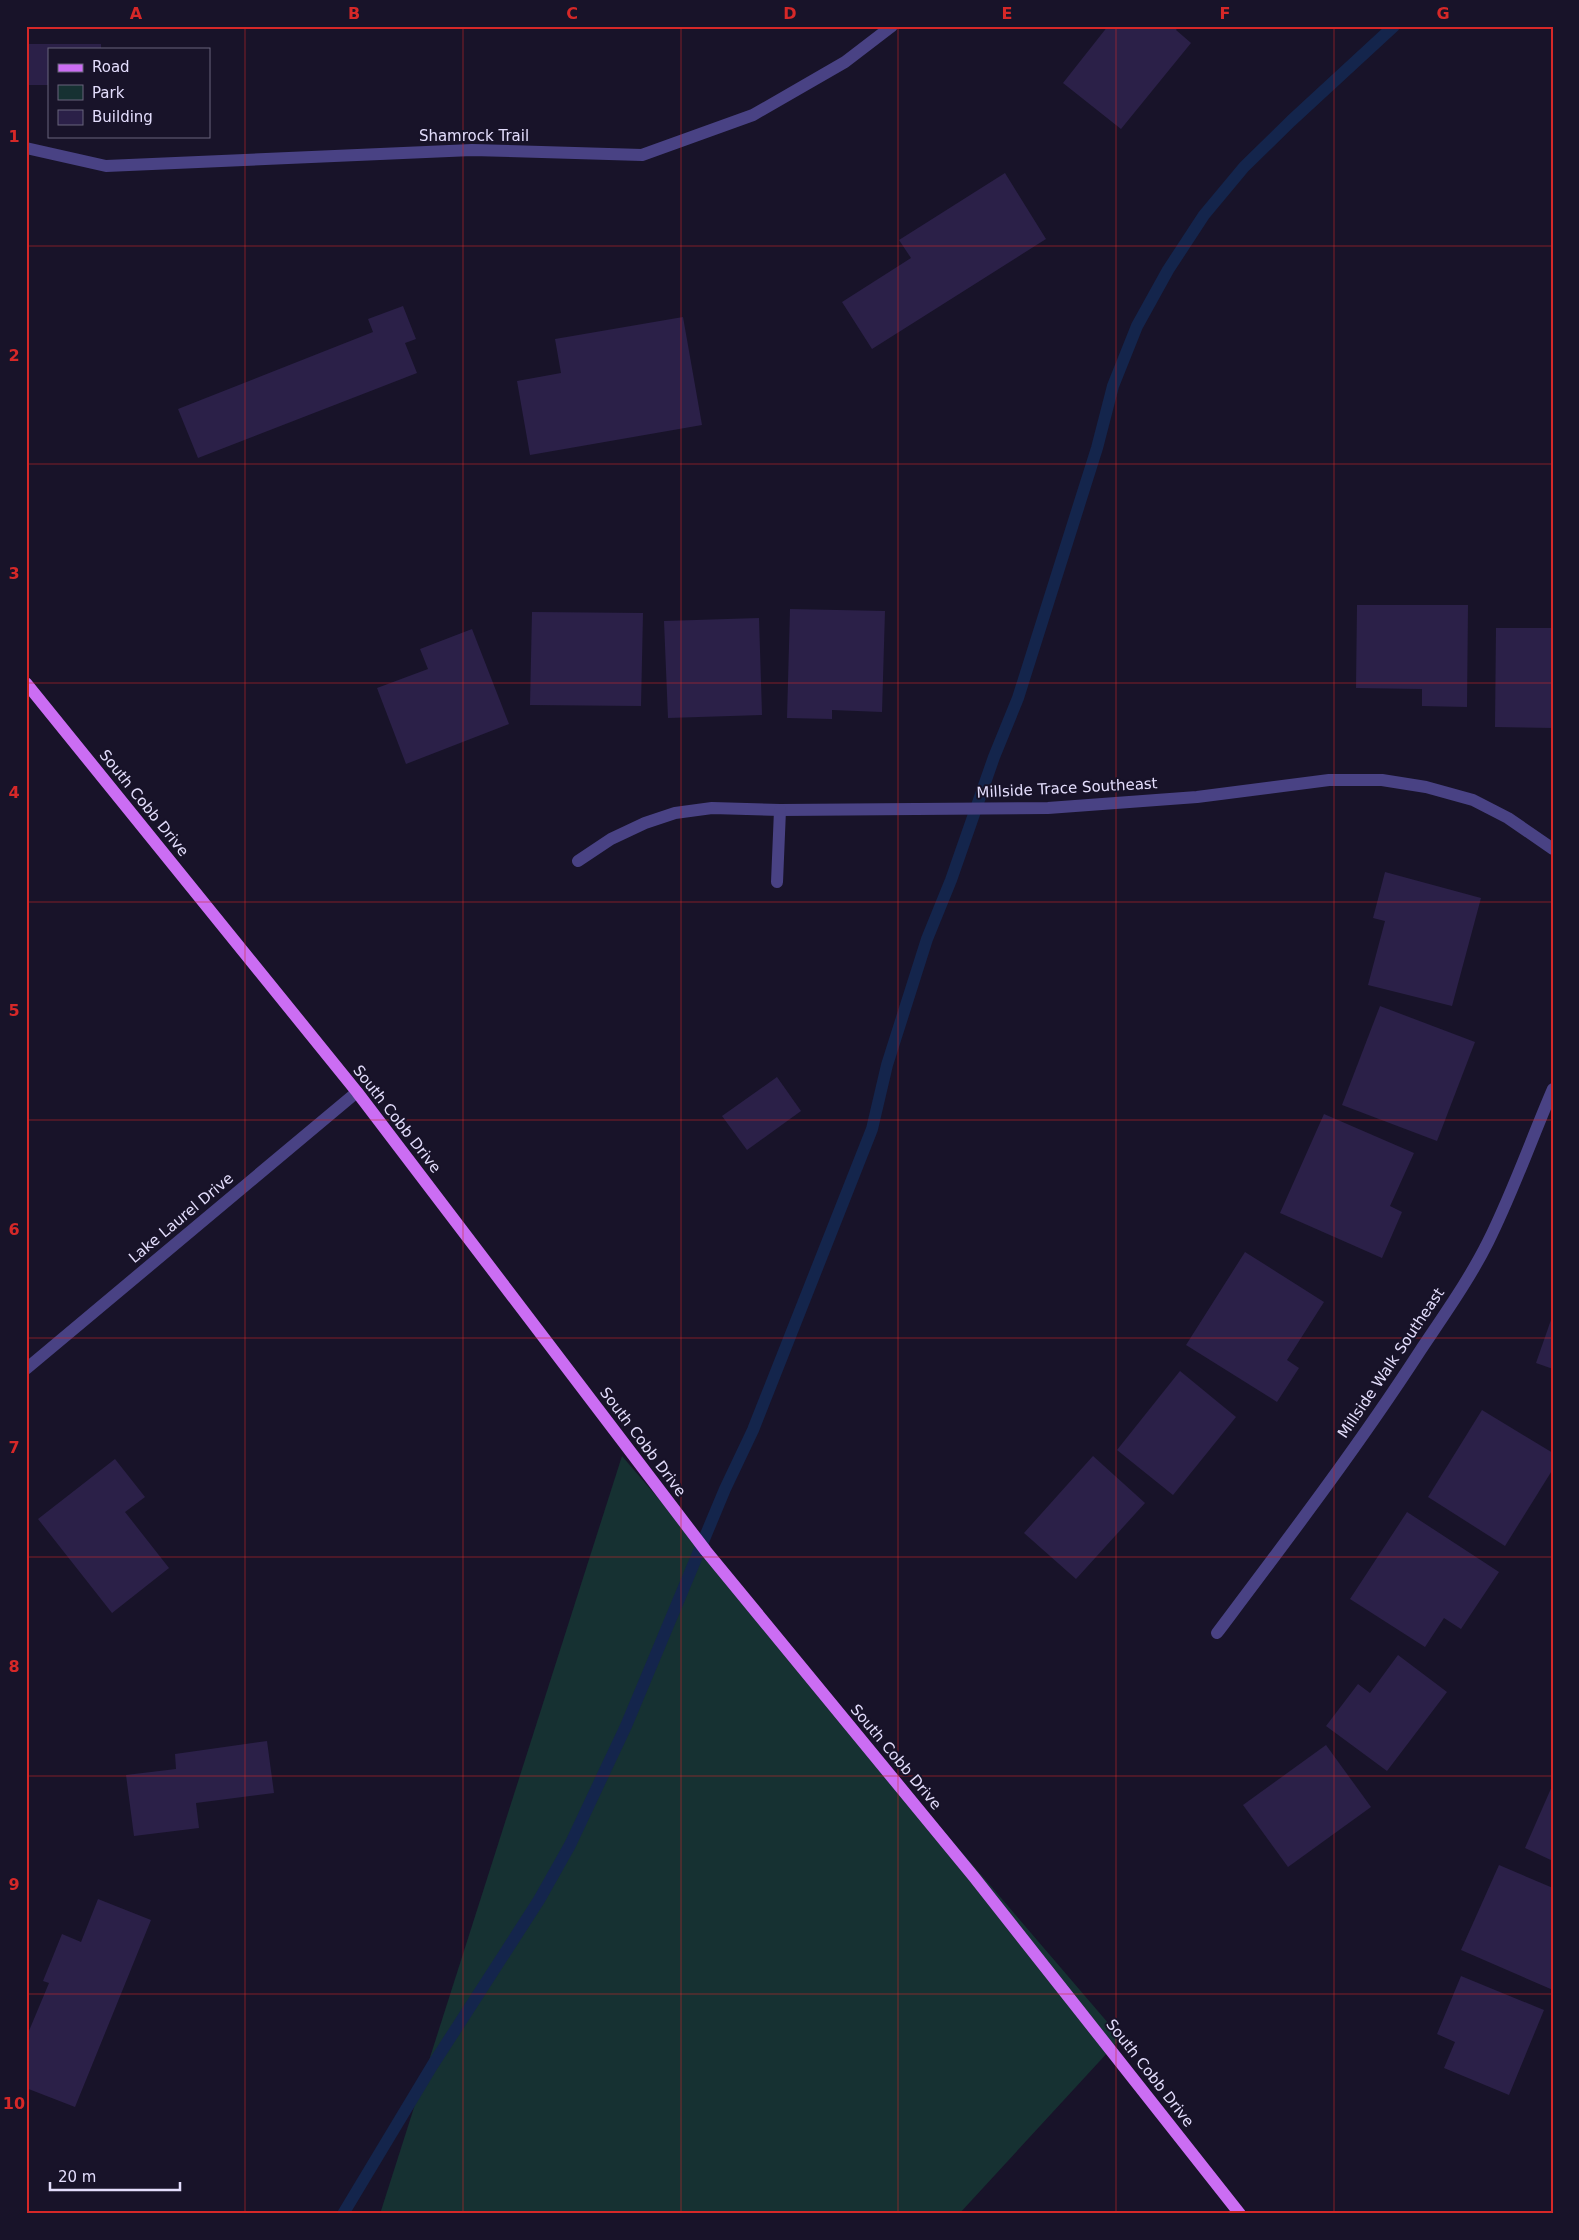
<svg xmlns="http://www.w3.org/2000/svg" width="1579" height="2240" font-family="'DejaVu Sans',sans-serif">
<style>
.green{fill:#163132}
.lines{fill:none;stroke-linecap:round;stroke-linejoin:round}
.stream{stroke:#14254c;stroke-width:12}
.building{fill:#2b2048}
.minor{stroke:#494284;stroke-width:12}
.major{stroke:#cb6df3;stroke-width:12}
.grid{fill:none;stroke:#d62828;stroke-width:1;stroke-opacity:0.55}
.labels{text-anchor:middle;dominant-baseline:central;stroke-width:4;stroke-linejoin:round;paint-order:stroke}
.street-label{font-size:15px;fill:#e3ddfc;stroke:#181329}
.neatline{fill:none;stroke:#d62828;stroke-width:2}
.grid-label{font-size:16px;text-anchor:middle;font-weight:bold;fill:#d62828}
</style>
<rect width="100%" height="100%" fill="#181329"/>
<path class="green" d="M622,1456L1121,2038L959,2214H380Z"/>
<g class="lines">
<path class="stream" d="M343,2214L432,2066L539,1900L570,1845L626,1726L725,1489L753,1430L872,1129L887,1065L927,939L951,880L994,757L1018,698L1097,448L1113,386L1137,326L1168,270L1204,215L1244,167L1291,121L1394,26"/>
</g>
<g class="building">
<path d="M1108,26H1179L1176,30L1191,43L1121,129L1063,83Z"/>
<path d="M29,44H101V49H49V85H29Z"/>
<path d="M1005,173L1046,239L872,349L842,302L911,258L899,240Z"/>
<path d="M403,306L416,339L405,343L417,373L198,458L178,409L373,332L368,319Z"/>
<path d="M683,317L702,425L530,455L517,381L561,373L555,339Z"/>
<path d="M1357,605H1468L1467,707L1422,706V689L1356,688Z"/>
<path d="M790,609L885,611L882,712L832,710V719L787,718Z"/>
<path d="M532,612L643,613L641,706L530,705Z"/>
<path d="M759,618L762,715L668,718L664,621Z"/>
<path d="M1496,628H1553V728L1495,727Z"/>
<path d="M472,629L509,724L406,764L377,688L428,669L420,649Z"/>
<path d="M1385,872L1481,898L1452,1006L1368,985L1385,921L1373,918Z"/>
<path d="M1380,1006L1475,1042L1437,1141L1342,1105Z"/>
<path d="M777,1077L801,1111L747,1150L722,1116Z"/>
<path d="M1324,1114L1414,1153L1390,1206L1402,1212L1382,1258L1280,1213Z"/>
<path d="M1245,1252L1324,1302L1287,1360L1299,1368L1277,1402L1186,1345Z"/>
<path d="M1552,1317H1553V1369L1536,1363Z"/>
<path d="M1180,1371L1236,1417L1173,1495L1117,1450Z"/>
<path d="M1482,1410L1553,1453V1469L1505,1546L1428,1497Z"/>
<path d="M1093,1456L1145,1503L1076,1579L1024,1533Z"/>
<path d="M115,1459L145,1497L125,1512L169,1568L112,1613L38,1519Z"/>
<path d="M1407,1512L1499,1572L1461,1629L1444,1618L1425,1647L1350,1599Z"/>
<path d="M1398,1655L1447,1692L1387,1771L1326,1726L1358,1684L1370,1693Z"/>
<path d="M267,1741L274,1793L196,1803L199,1828L134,1836L126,1775L176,1769L175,1754Z"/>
<path d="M1326,1745L1371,1807L1288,1867L1243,1805Z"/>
<path d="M1553,1784V1861L1525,1848Z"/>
<path d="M1499,1865L1553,1888V1990L1461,1950Z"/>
<path d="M98,1899L151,1920L75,2107L26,2088V2038L49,1983L43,1981L62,1934L81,1942Z"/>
<path d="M1461,1976L1544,2010L1509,2095L1444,2068L1455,2042L1437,2034Z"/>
</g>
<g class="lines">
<g class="minor">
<path d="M26,148L106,166L472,150L642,155L753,115L845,62L892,26"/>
<path d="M578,861L611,839L645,823L675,813L712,808L780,810L1048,808L1197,797L1329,780H1382L1426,787L1473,800L1508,818L1553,849"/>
<path d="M777,882L780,810"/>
<path d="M26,1369L357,1092"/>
<path d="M1217,1633C1287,1540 1357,1448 1420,1351C1444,1315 1469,1280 1488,1242C1513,1192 1531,1140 1553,1089"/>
</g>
<path class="major" d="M26,683L357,1092L706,1551L974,1877L1240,2214"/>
</g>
<path class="grid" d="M245,26V2214M463,26V2214M681,26V2214M898,26V2214M1116,26V2214M1334,26V2214M26,246H1553M26,464H1553M26,683H1553M26,902H1553M26,1120H1553M26,1338H1553M26,1557H1553M26,1776H1553M26,1994H1553"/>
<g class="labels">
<g class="street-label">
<text x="474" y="136">Shamrock Trail</text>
<text transform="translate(1067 788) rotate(-3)">Millside Trace Southeast</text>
<text transform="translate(144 803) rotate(51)">South Cobb Drive</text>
<text transform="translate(397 1119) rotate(52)">South Cobb Drive</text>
<text transform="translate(181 1218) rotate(-40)">Lake Laurel Drive</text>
<text transform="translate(1391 1363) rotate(-56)">Millside Walk Southeast</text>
<text transform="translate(643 1442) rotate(53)">South Cobb Drive</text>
<text transform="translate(896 1757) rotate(50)">South Cobb Drive</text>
<text transform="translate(1150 2073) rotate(52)">South Cobb Drive</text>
</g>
</g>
<rect width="1579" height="2240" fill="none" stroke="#181329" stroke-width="55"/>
<rect x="48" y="48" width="162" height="90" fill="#181329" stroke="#69647d"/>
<rect x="58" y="64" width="25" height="8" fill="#cb6df3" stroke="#69647d"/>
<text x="92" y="72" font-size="15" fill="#e3ddfc">Road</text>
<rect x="58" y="85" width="25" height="15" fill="#163132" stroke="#69647d"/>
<text x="92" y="98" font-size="15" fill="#e3ddfc">Park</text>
<rect x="58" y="110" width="25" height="15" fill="#2b2048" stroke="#69647d"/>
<text x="92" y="122" font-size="15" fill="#e3ddfc">Building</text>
<path d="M50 2182v8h130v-8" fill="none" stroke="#e3ddfc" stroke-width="2.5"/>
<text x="58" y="2182" font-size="15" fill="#e3ddfc" stroke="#181329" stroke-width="4" paint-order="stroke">20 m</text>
<rect x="28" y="28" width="1524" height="2184" class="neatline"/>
<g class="grid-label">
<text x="136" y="19">A</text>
<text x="354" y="19">B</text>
<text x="572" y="19">C</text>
<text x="790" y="19">D</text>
<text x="1007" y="19">E</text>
<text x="1225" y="19">F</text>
<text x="1443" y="19">G</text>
<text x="14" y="142">1</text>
<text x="14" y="361">2</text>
<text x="14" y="579">3</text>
<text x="14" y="798">4</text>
<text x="14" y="1016">5</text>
<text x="14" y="1235">6</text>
<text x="14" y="1453">7</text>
<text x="14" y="1672">8</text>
<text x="14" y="1890">9</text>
<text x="14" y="2109">10</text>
</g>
</svg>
